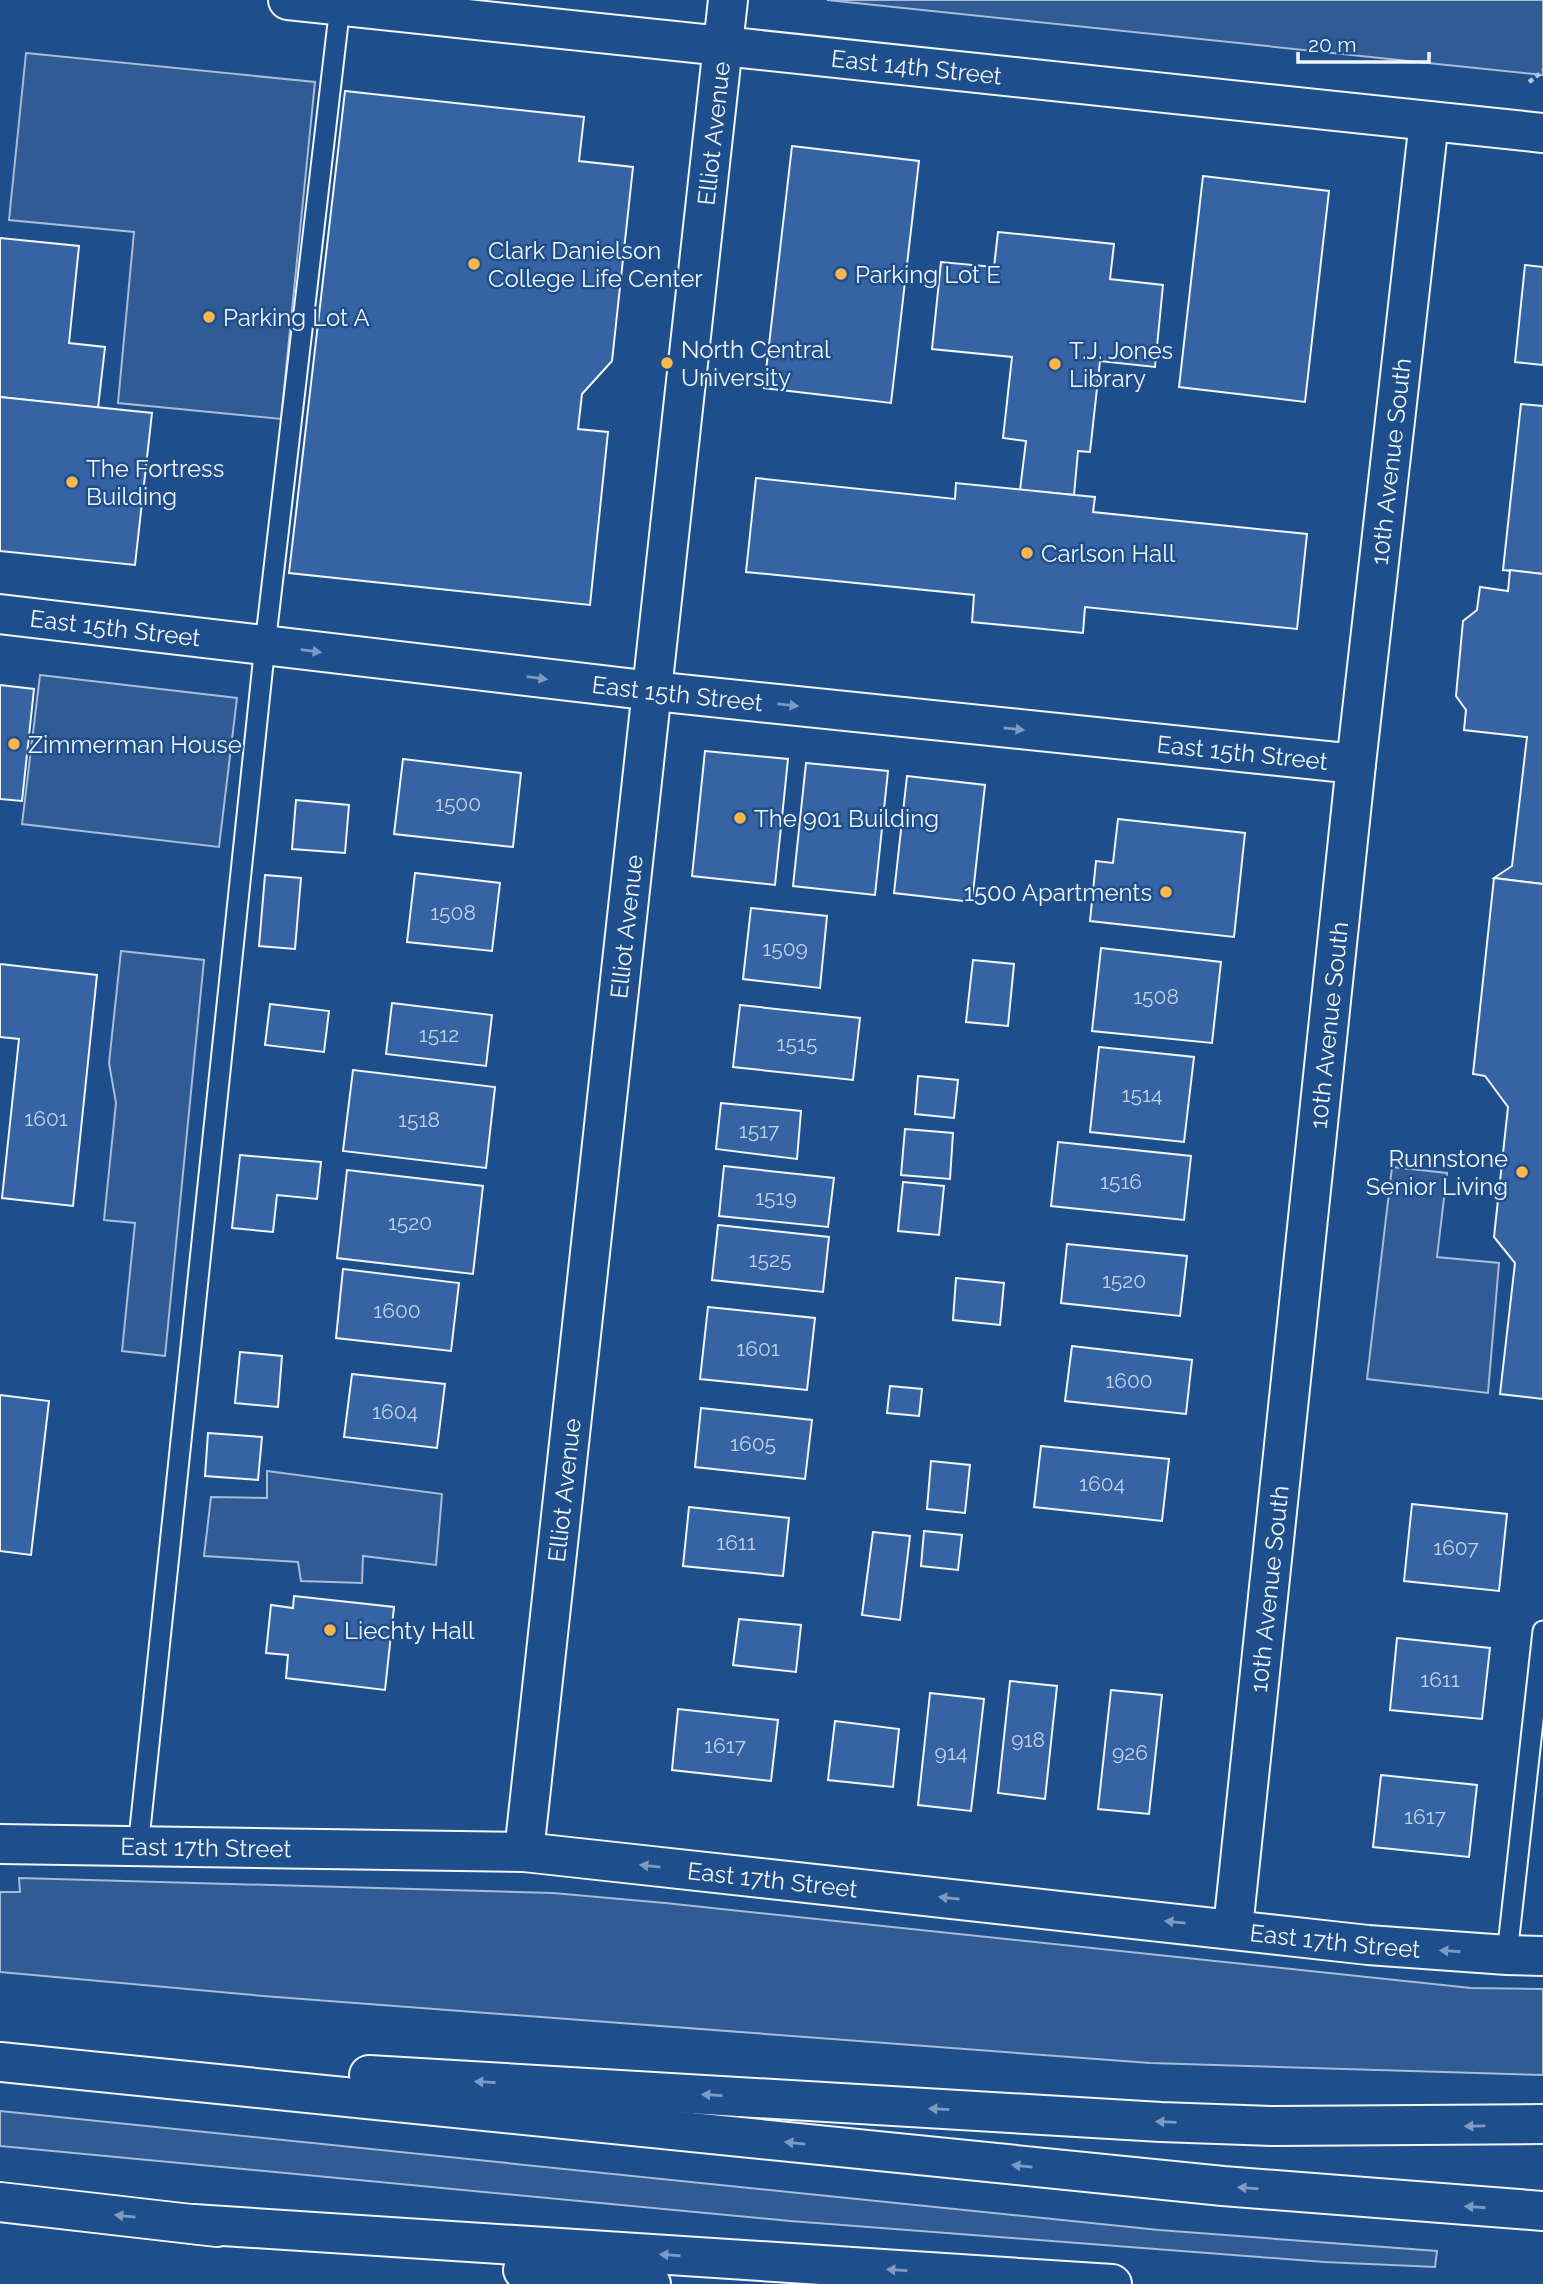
<svg xmlns="http://www.w3.org/2000/svg" width="1543" height="2284" font-family="Raleway,sans-serif">
<style>
.built{fill:#305b95;stroke:#a8bbd7;stroke-width:2}
.building{fill:#3563a3;stroke:#f2f6ff;stroke-width:2}
.lines{fill:none;stroke-linecap:round;stroke-linejoin:round}
.lane-casing{stroke:#f2f6ff;stroke-width:23}
.street-casing{stroke:#f2f6ff;stroke-width:42}
.secondary-casing{stroke:#f2f6ff;stroke-width:42}
.highway-casing{stroke:#f2f6ff;stroke-width:42}
.path{stroke:#b3c4dc;stroke-width:4.5;stroke-dasharray:5 3.5;stroke-linecap:butt}
.lane{stroke:#1f4e8c;stroke-width:19}
.street{stroke:#1f4e8c;stroke-width:38}
.secondary{stroke:#1f4e8c;stroke-width:38}
.highway{stroke:#1f4e8c;stroke-width:38}
.oneway{fill:#7e9ac0}
.poi-dot{fill:#ffb74d;stroke:#1f4e8c;stroke-width:2.5}
.labels{text-anchor:middle;dominant-baseline:central;stroke-width:5;stroke-linejoin:round;paint-order:stroke}
.number-label{font-size:21px;fill:#c3d1e8}
.street-label{font-size:24px;fill:#f2f6ff;stroke:#1f4e8c}
.poi-label{font-size:24px;fill:#f2f6ff;stroke:#1f4e8c;text-anchor:start}
</style>
<rect width="100%" height="100%" fill="#1f4e8c"/>
<g class="built">
<path d="M827,0H1543V75Z"/>
<path d="M26,53L315,82L281,419L118,403L134,232L9,220Z"/>
<path d="M40,675L237,698L219,847L22,824Z"/>
<path d="M121,951L204,960L165,1356L122,1351L135,1223L104,1220L116,1103L109,1063Z"/>
<path d="M1392,1167L1447,1173L1437,1257L1499,1263L1488,1393L1367,1379Z"/>
<path d="M267,1471L442,1494L436,1565L363,1556L362,1583L301,1581L298,1562L204,1556L211,1497L267,1498Z"/>
<path d="M19,1878L553,1893L665,1903L1471,1988L1543,1989V2075L1150,2063L263,1996L0,1972V1892H20Z"/>
<path d="M0,2111L1159,2230L1437,2251L1435,2267L1324,2262L790,2221L0,2146Z"/>
</g>
<g class="building">
<path d="M345,91L584,117L579,161L633,167L612,361L582,394L578,429L608,432L590,605L289,573Z"/>
<path d="M792,146L919,161L891,403L764,388Z"/>
<path d="M1203,176L1329,191L1305,402L1179,387Z"/>
<path d="M998,232L1114,244L1110,279L1163,285L1155,367L1100,361L1090,452L1078,451L1074,495L1020,490L1026,441L1003,438L1012,357L932,349L941,262L994,267Z"/>
<path d="M0,238L79,246L69,343L105,347L98,408L0,397Z"/>
<path d="M1525,265L1543,267V365L1515,362Z"/>
<path d="M0,397L152,413L135,565L0,551Z"/>
<path d="M1521,404L1543,406V574L1503,570Z"/>
<path d="M756,478L955,499L956,483L1074,495L1095,497L1093,512L1307,534L1297,629L1085,607L1083,633L972,622L974,595L746,572Z"/>
<path d="M1510,570L1543,574V884L1494,878L1512,866L1527,737L1464,730L1466,710L1456,696L1463,621L1477,610L1480,587L1508,591Z"/>
<path d="M0,685L34,689L22,801L0,799Z"/>
<path d="M705,751L788,759L775,885L692,876Z"/>
<path d="M403,759L521,773L513,847L394,834Z"/>
<path d="M806,763L888,771L875,895L793,886Z"/>
<path d="M907,776L985,785L972,902L894,893Z"/>
<path d="M296,800L349,805L345,853L292,849Z"/>
<path d="M1118,819L1245,833L1234,937L1090,921L1096,861L1113,863Z"/>
<path d="M415,873L500,883L492,951L407,942Z"/>
<path d="M265,875L301,878L295,949L259,946Z"/>
<path d="M1494,878L1543,884V1399L1500,1394L1515,1263L1494,1237L1508,1107L1485,1076L1473,1074Z"/>
<path d="M751,908L827,916L820,988L743,979Z"/>
<path d="M1101,948L1221,962L1212,1043L1092,1031Z"/>
<path d="M973,960L1014,964L1008,1026L966,1022Z"/>
<path d="M0,964L97,975L73,1206L2,1198L19,1039L0,1037Z"/>
<path d="M392,1003L492,1015L486,1066L386,1054Z"/>
<path d="M270,1004L329,1011L324,1052L265,1045Z"/>
<path d="M740,1005L860,1018L853,1080L733,1067Z"/>
<path d="M1099,1047L1194,1057L1184,1142L1090,1132Z"/>
<path d="M353,1070L495,1087L486,1168L343,1151Z"/>
<path d="M918,1076L958,1080L954,1118L915,1114Z"/>
<path d="M721,1103L801,1111L797,1159L716,1149Z"/>
<path d="M905,1129L953,1133L950,1179L901,1175Z"/>
<path d="M1058,1142L1191,1156L1184,1220L1051,1206Z"/>
<path d="M240,1155L321,1162L317,1199L277,1195L273,1232L232,1228Z"/>
<path d="M724,1166L834,1178L828,1227L719,1216Z"/>
<path d="M347,1170L483,1186L473,1274L337,1258Z"/>
<path d="M903,1182L944,1186L939,1235L898,1231Z"/>
<path d="M718,1225L829,1237L823,1292L712,1280Z"/>
<path d="M1067,1244L1187,1256L1180,1316L1061,1303Z"/>
<path d="M343,1269L459,1283L451,1351L336,1338Z"/>
<path d="M956,1278L1004,1283L1000,1325L953,1320Z"/>
<path d="M708,1307L815,1318L807,1390L700,1379Z"/>
<path d="M1072,1346L1192,1360L1186,1414L1065,1401Z"/>
<path d="M240,1352L282,1356L278,1407L235,1403Z"/>
<path d="M352,1374L445,1384L437,1448L344,1437Z"/>
<path d="M890,1386L922,1389L919,1416L887,1413Z"/>
<path d="M0,1395L49,1401L31,1555L0,1551Z"/>
<path d="M701,1408L812,1420L805,1479L695,1467Z"/>
<path d="M208,1433L262,1437L258,1480L205,1476Z"/>
<path d="M1041,1446L1169,1459L1162,1521L1034,1507Z"/>
<path d="M931,1461L970,1465L965,1513L927,1509Z"/>
<path d="M1412,1504L1507,1514L1499,1591L1404,1581Z"/>
<path d="M689,1507L789,1518L783,1576L683,1566Z"/>
<path d="M924,1531L962,1535L958,1570L921,1566Z"/>
<path d="M873,1532L910,1536L900,1620L862,1615Z"/>
<path d="M294,1596L394,1607L385,1690L286,1678L288,1655L266,1653L271,1605L293,1608Z"/>
<path d="M739,1619L801,1625L796,1672L733,1665Z"/>
<path d="M1397,1638L1490,1648L1482,1719L1390,1710Z"/>
<path d="M1010,1681L1057,1686L1045,1799L998,1793Z"/>
<path d="M1111,1690L1162,1695L1149,1814L1098,1809Z"/>
<path d="M930,1693L984,1699L971,1811L918,1805Z"/>
<path d="M678,1709L778,1720L771,1781L672,1770Z"/>
<path d="M835,1721L899,1729L893,1787L828,1780Z"/>
<path d="M1381,1775L1477,1785L1469,1857L1373,1847Z"/>
</g>
<g class="lines">
<g class="lane-casing">
<g id="lane">
<path d="M138,1848L265,645L340,6"/>
<path d="M1507,1955L1543,1631"/>
</g>
</g>
<g class="street-casing">
<g id="street">
<path id="s1" d="M0,614L653,691L1356,764"/>
<path id="s2" d="M0,1844L524,1852L1368,1945L1507,1955L1543,1956"/>
<path id="s3" d="M524,1852L728,0"/>
<path id="s4" d="M1233,1928L1356,764L1429,121"/>
</g>
</g>
<g class="secondary-casing">
<g id="secondary">
<path id="s5" d="M288,0L1543,133"/>
</g>
</g>
<g class="highway-casing">
<g id="highway">
<path d="M0,2062L1223,2186L1543,2211"/>
<path d="M369,2075L1161,2122L1273,2126L1543,2124"/>
<path d="M0,2202L217,2227"/>
<path d="M193,2224L1112,2284"/>
<path d="M523,2270L651,2284"/>
</g>
</g>
<path class="path" d="M1529,82L1543,71"/>
<use href="#lane" class="lane"/>
<use href="#street" class="street"/>
<use href="#secondary" class="secondary"/>
<use href="#highway" class="highway"/>
</g>
<defs><path id="oneway-solid" d="M-6-.8H1V-3.2L6.5 0L1 3.2V.8H-6Z" transform="scale(1.75)"/></defs>
<g class="oneway">
<use href="#oneway-solid" transform="translate(311 651) rotate(7)"/>
<use href="#oneway-solid" transform="translate(537 678) rotate(7)"/>
<use href="#oneway-solid" transform="translate(788 705) rotate(6)"/>
<use href="#oneway-solid" transform="translate(1014 729) rotate(6)"/>
<use href="#oneway-solid" transform="translate(650 1866) rotate(-174)"/>
<use href="#oneway-solid" transform="translate(949 1898) rotate(-174)"/>
<use href="#oneway-solid" transform="translate(1175 1922) rotate(-174)"/>
<use href="#oneway-solid" transform="translate(1450 1951) rotate(-176)"/>
<use href="#oneway-solid" transform="translate(485 2082) rotate(-177)"/>
<use href="#oneway-solid" transform="translate(712 2095) rotate(-177)"/>
<use href="#oneway-solid" transform="translate(939 2109) rotate(-177)"/>
<use href="#oneway-solid" transform="translate(1166 2122) rotate(-178)"/>
<use href="#oneway-solid" transform="translate(1475 2126) rotate(179)"/>
<use href="#oneway-solid" transform="translate(795 2143) rotate(-174)"/>
<use href="#oneway-solid" transform="translate(1022 2166) rotate(-174)"/>
<use href="#oneway-solid" transform="translate(1248 2188) rotate(-175)"/>
<use href="#oneway-solid" transform="translate(1475 2207) rotate(-176)"/>
<use href="#oneway-solid" transform="translate(125 2216) rotate(-174)"/>
<use href="#oneway-solid" transform="translate(670 2255) rotate(-176)"/>
<use href="#oneway-solid" transform="translate(897 2270) rotate(-176)"/>
</g>
<g class="poi-dot">
<circle cx="474" cy="264" r="7"/>
<circle cx="841" cy="274" r="7"/>
<circle cx="209" cy="317" r="7"/>
<circle cx="667" cy="363" r="7"/>
<circle cx="1055" cy="364" r="7"/>
<circle cx="72" cy="482" r="7"/>
<circle cx="1027" cy="553" r="7"/>
<circle cx="14" cy="744" r="7"/>
<circle cx="740" cy="818" r="7"/>
<circle cx="1166" cy="892" r="7"/>
<circle cx="1522" cy="1172" r="7"/>
<circle cx="330" cy="1630" r="7"/>
</g>
<g class="labels">
<g class="number-label">
<text x="458" y="803">1500</text>
<text x="453" y="912">1508</text>
<text x="785" y="948">1509</text>
<text x="1156" y="996">1508</text>
<text x="439" y="1034">1512</text>
<text x="797" y="1043">1515</text>
<text x="1142" y="1094">1514</text>
<text x="46" y="1118">1601</text>
<text x="419" y="1119">1518</text>
<text x="759" y="1130">1517</text>
<text x="1121" y="1181">1516</text>
<text x="776" y="1197">1519</text>
<text x="410" y="1222">1520</text>
<text x="770" y="1259">1525</text>
<text x="1124" y="1280">1520</text>
<text x="397" y="1310">1600</text>
<text x="758" y="1348">1601</text>
<text x="1129" y="1380">1600</text>
<text x="395" y="1411">1604</text>
<text x="753" y="1443">1605</text>
<text x="1102" y="1483">1604</text>
<text x="736" y="1542">1611</text>
<text x="1456" y="1547">1607</text>
<text x="1440" y="1679">1611</text>
<text x="1028" y="1739">918</text>
<text x="725" y="1745">1617</text>
<text x="951" y="1752">914</text>
<text x="1130" y="1752">926</text>
<text x="1425" y="1816">1617</text>
</g>
<g class="street-label">
<text stroke="none"><textPath href="#s5" startOffset="632">East 14th Street</textPath></text>
<text stroke="none"><textPath href="#s3" startOffset="1729">Elliot Avenue</textPath></text>
<text stroke="none"><textPath href="#s4" startOffset="1475">10th Avenue South</textPath></text>
<text stroke="none"><textPath href="#s1" startOffset="116">East 15th Street</textPath></text>
<text stroke="none"><textPath href="#s1" startOffset="682">East 15th Street</textPath></text>
<text stroke="none"><textPath href="#s1" startOffset="1250">East 15th Street</textPath></text>
<text stroke="none"><textPath href="#s3" startOffset="931">Elliot Avenue</textPath></text>
<text stroke="none"><textPath href="#s4" startOffset="908">10th Avenue South</textPath></text>
<text stroke="none"><textPath href="#s3" startOffset="364">Elliot Avenue</textPath></text>
<text stroke="none"><textPath href="#s4" startOffset="341">10th Avenue South</textPath></text>
<text stroke="none"><textPath href="#s2" startOffset="206">East 17th Street</textPath></text>
<text stroke="none"><textPath href="#s2" startOffset="774">East 17th Street</textPath></text>
<text stroke="none"><textPath href="#s2" startOffset="1340">East 17th Street</textPath></text>
</g>
<g class="poi-label">
<text x="488" y="250">Clark Danielson<tspan x="488" dy="28">College Life Center</tspan></text>
<text x="855" y="274">Parking Lot E</text>
<text x="223" y="317">Parking Lot A</text>
<text x="681" y="349">North Central<tspan x="681" dy="28">University</tspan></text>
<text x="1069" y="350">T.J. Jones<tspan x="1069" dy="28">Library</tspan></text>
<text x="86" y="468">The Fortress<tspan x="86" dy="28">Building</tspan></text>
<text x="1041" y="553">Carlson Hall</text>
<text x="28" y="744">Zimmerman House</text>
<text x="754" y="818">The 901 Building</text>
<text x="1152" y="892" text-anchor="end">1500 Apartments</text>
<text x="1508" y="1158" text-anchor="end">Runnstone<tspan x="1508" dy="28">Senior Living</tspan></text>
<text x="344" y="1630">Liechty Hall</text>
</g>
</g>
<path d="M1298 52v10h131v-10" fill="none" stroke="#f2f6ff" stroke-width="3.5"/>
<text x="1308" y="52" font-size="21" fill="#f2f6ff" stroke="#1f4e8c" stroke-width="5" paint-order="stroke">20 m</text>
</svg>
